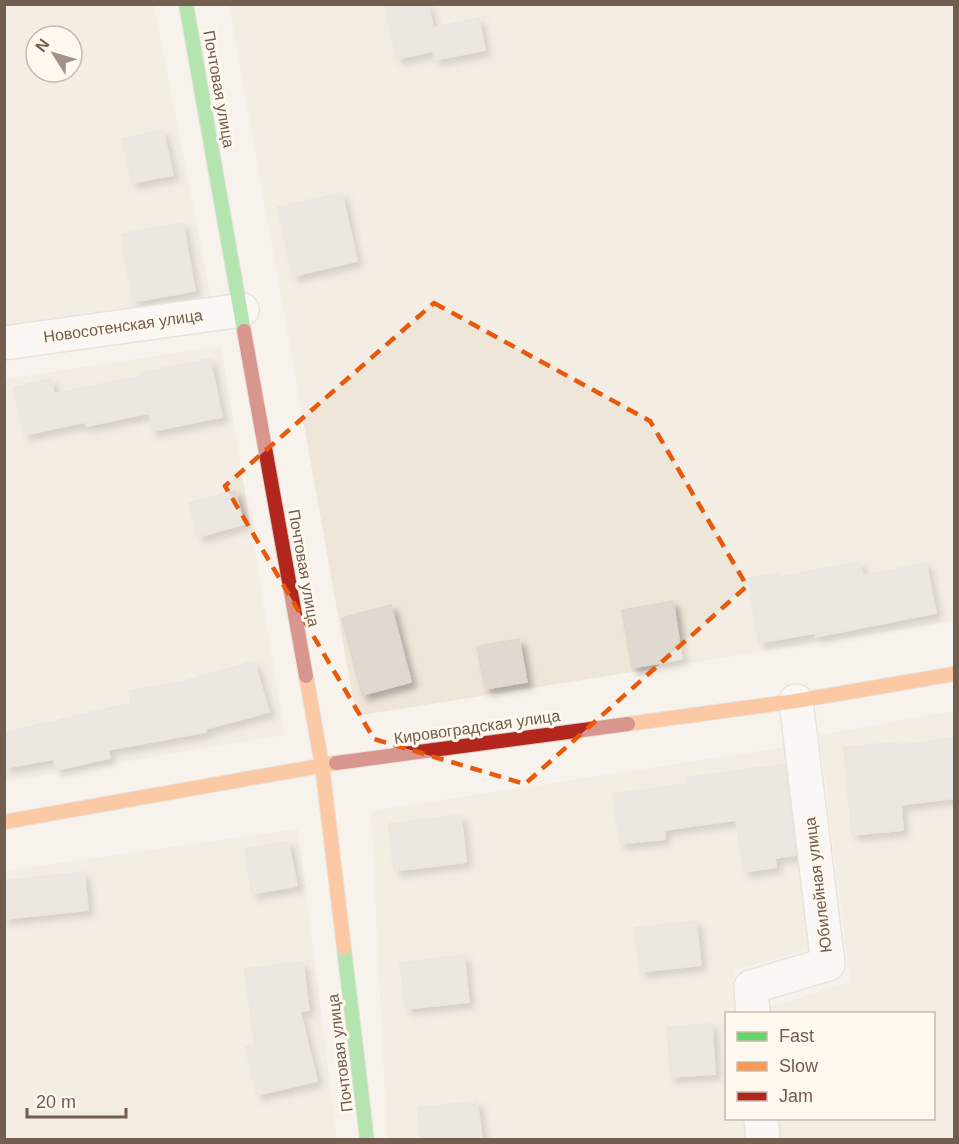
<svg xmlns="http://www.w3.org/2000/svg" width="959" height="1144" font-family="Arial,sans-serif">
<style>
.residential{fill:#efe6da;fill-rule:evenodd}
.building{fill:#e0d9d2;stroke:#dfd7ce;stroke-width:1.5;filter:url(#shadow)}
.lines{fill:none;stroke-linecap:round;stroke-linejoin:round}
.street-casing{stroke:#d6d0ca;stroke-width:36}
.fast-casing{stroke:#d6d0ca;stroke-width:16}
.slow-casing{stroke:#d6d0ca;stroke-width:16}
.jam-casing{stroke:#d6d0ca;stroke-width:16}
.street{stroke:#fefdfc;stroke-width:33}
.fast{stroke:#63d668;stroke-width:14}
.slow{stroke:#ff974d;stroke-width:14}
.jam{stroke:#b3261e;stroke-width:14}
.marked{fill:none;stroke:#e8590c;stroke-width:4.5;stroke-dasharray:12 8;stroke-linejoin:round}
.labels{text-anchor:middle;dominant-baseline:central;stroke-width:6;stroke-linejoin:round;paint-order:stroke}
.street-label{font-size:16px;fill:#735d4e;stroke:#fef8ee}
</style>
<defs>
<filter id="shadow"><feDropShadow dx="5.5" dy="5.5" stdDeviation="3" flood-color="#0004"/></filter>
</defs>
<rect width="100%" height="100%" fill="#f7f3ec"/>
<g class="residential">
<path d="M4,5H154L211,297L5,328ZM36,36H72V72H36Z"/>
<path d="M229,5H954V621L356,716Z"/>
<path d="M221,346L285,735L5,782V379Z"/>
<path d="M954,711V1139H781L779,1119L934,1118V1014H770L769,1007L850,982L819,735Z"/>
<path d="M792,746L816,948L735,970L738,1013L726,1014V1118L745,1119L747,1139H387L371,811Z"/>
<path d="M298,829L337,1139H5L4,871Z"/>
</g>
<g class="building">
<path d="M385,4H428L433,28L479,18L485,50L435,60L433,51L397,59Z"/>
<path d="M163,130L173,175L132,183L123,139Z"/>
<path d="M342,193L357,261L293,276L278,207Z"/>
<path d="M183,223L195,291L133,302L121,234Z"/>
<path d="M210,359L222,417L152,431L149,413L86,426L85,422L24,435L14,387L51,379L54,394L141,376V373Z"/>
<path d="M235,491L244,524L198,537L189,503Z"/>
<path d="M860,562L863,576L926,563L936,613L815,637V633L759,643L748,578L778,573L779,577Z"/>
<path d="M673,601L682,659L632,668L622,610Z"/>
<path d="M391,605L411,682L362,695L342,618Z"/>
<path d="M519,639L527,682L485,689L477,646Z"/>
<path d="M254,661L269,712L205,729L206,732L108,750L110,758L56,770L54,759L4,768V733L131,703L129,691L189,680Z"/>
<path d="M954,738V798L901,805L903,830L852,835L844,747L895,743L896,746Z"/>
<path d="M785,764L796,855L775,858L776,867L744,872L736,820L664,830L665,839L620,844L613,794L687,784L686,778Z"/>
<path d="M461,815L466,862L394,871L389,824Z"/>
<path d="M288,841L297,886L252,894L245,849Z"/>
<path d="M84,872L88,910L4,919V881Z"/>
<path d="M696,921L701,965L640,972L635,928Z"/>
<path d="M464,955L469,1002L406,1009L400,963Z"/>
<path d="M303,962L309,1010L300,1011L317,1081L257,1095L246,1047L255,1045L245,969Z"/>
<path d="M712,1024L715,1074L670,1077L668,1027Z"/>
<path d="M477,1101L482,1138L421,1140L418,1108Z"/>
</g>
<g class="lines">
<g class="street-casing">
<g id="street">
<path d="M4,343L242,310"/>
<path d="M753,1014L751,987L828,964L796,701"/>
<path d="M761,1118L763,1140"/>
</g>
</g>
<g class="fast-casing">
<g id="fast">
<path d="M186,4L244,331"/>
<path d="M344,948L367,1140"/>
</g>
</g>
<g class="slow-casing">
<g id="slow">
<path d="M306,676L322,765L344,948"/>
<path d="M628,724L796,701L954,674"/>
<path d="M4,822L336,763"/>
</g>
</g>
<g class="jam-casing">
<g id="jam">
<path d="M244,331L306,676"/>
<path d="M336,763L628,724"/>
</g>
</g>
<use href="#street" class="street"/>
<use href="#fast" class="fast"/>
<use href="#slow" class="slow"/>
<use href="#jam" class="jam"/>
</g>
<path d="M0 0H959V1144H0ZM434,303L650,421L747,586L525,784L374,739L225,486Z" fill="#f7f3ec" fill-opacity=".55" fill-rule="evenodd"/>
<path class="marked" d="M434,303L650,421L747,586L525,784L374,739L225,486Z"/>
<g class="labels">
<g class="street-label">
<text transform="translate(219 89) rotate(80)">Почтовая улица</text>
<text transform="translate(123 326) rotate(-8)">Новосотенская улица</text>
<text transform="translate(304 568) rotate(80)">Почтовая улица</text>
<text transform="translate(477 727) rotate(-8)">Кировоградская улица</text>
<text transform="translate(818 885) rotate(-97)">Юбилейная улица</text>
<text transform="translate(340 1053) rotate(-97)">Почтовая улица</text>
</g>
</g>
<rect width="959" height="1144" fill="none" stroke="#735d4e" stroke-width="12"/>
<rect x="725" y="1012" width="210" height="108" fill="#fef8ee" stroke="#c6baae" stroke-width="1.5"/>
<rect x="737" y="1032" width="30" height="9" fill="#63d668" stroke="#c6baae" stroke-width="1.5"/>
<text x="779" y="1042" font-size="18" fill="#735d4e">Fast</text>
<rect x="737" y="1062" width="30" height="9" fill="#ff974d" stroke="#c6baae" stroke-width="1.5"/>
<text x="779" y="1072" font-size="18" fill="#735d4e">Slow</text>
<rect x="737" y="1092" width="30" height="9" fill="#b3261e" stroke="#c6baae" stroke-width="1.5"/>
<text x="779" y="1102" font-size="18" fill="#735d4e">Jam</text>
<g transform="translate(54 54) rotate(307)"><circle r="28" fill="#fef8ee" stroke="#c6baae" stroke-width="1.5"/>
<path d="M0-4.5L10 22L0 15L-10 22Z" fill="#a19285"/>
<text y="-9" font-size="16" font-weight="bold" text-anchor="middle" fill="#735d4e">N</text>
</g>
<path d="M27 1108v9h99v-9" fill="none" stroke="#735d4e" stroke-width="3"/>
<text x="36" y="1108" font-size="18" fill="#735d4e" stroke="#fef8ee" stroke-width="4.5" paint-order="stroke">20 m</text>
</svg>
